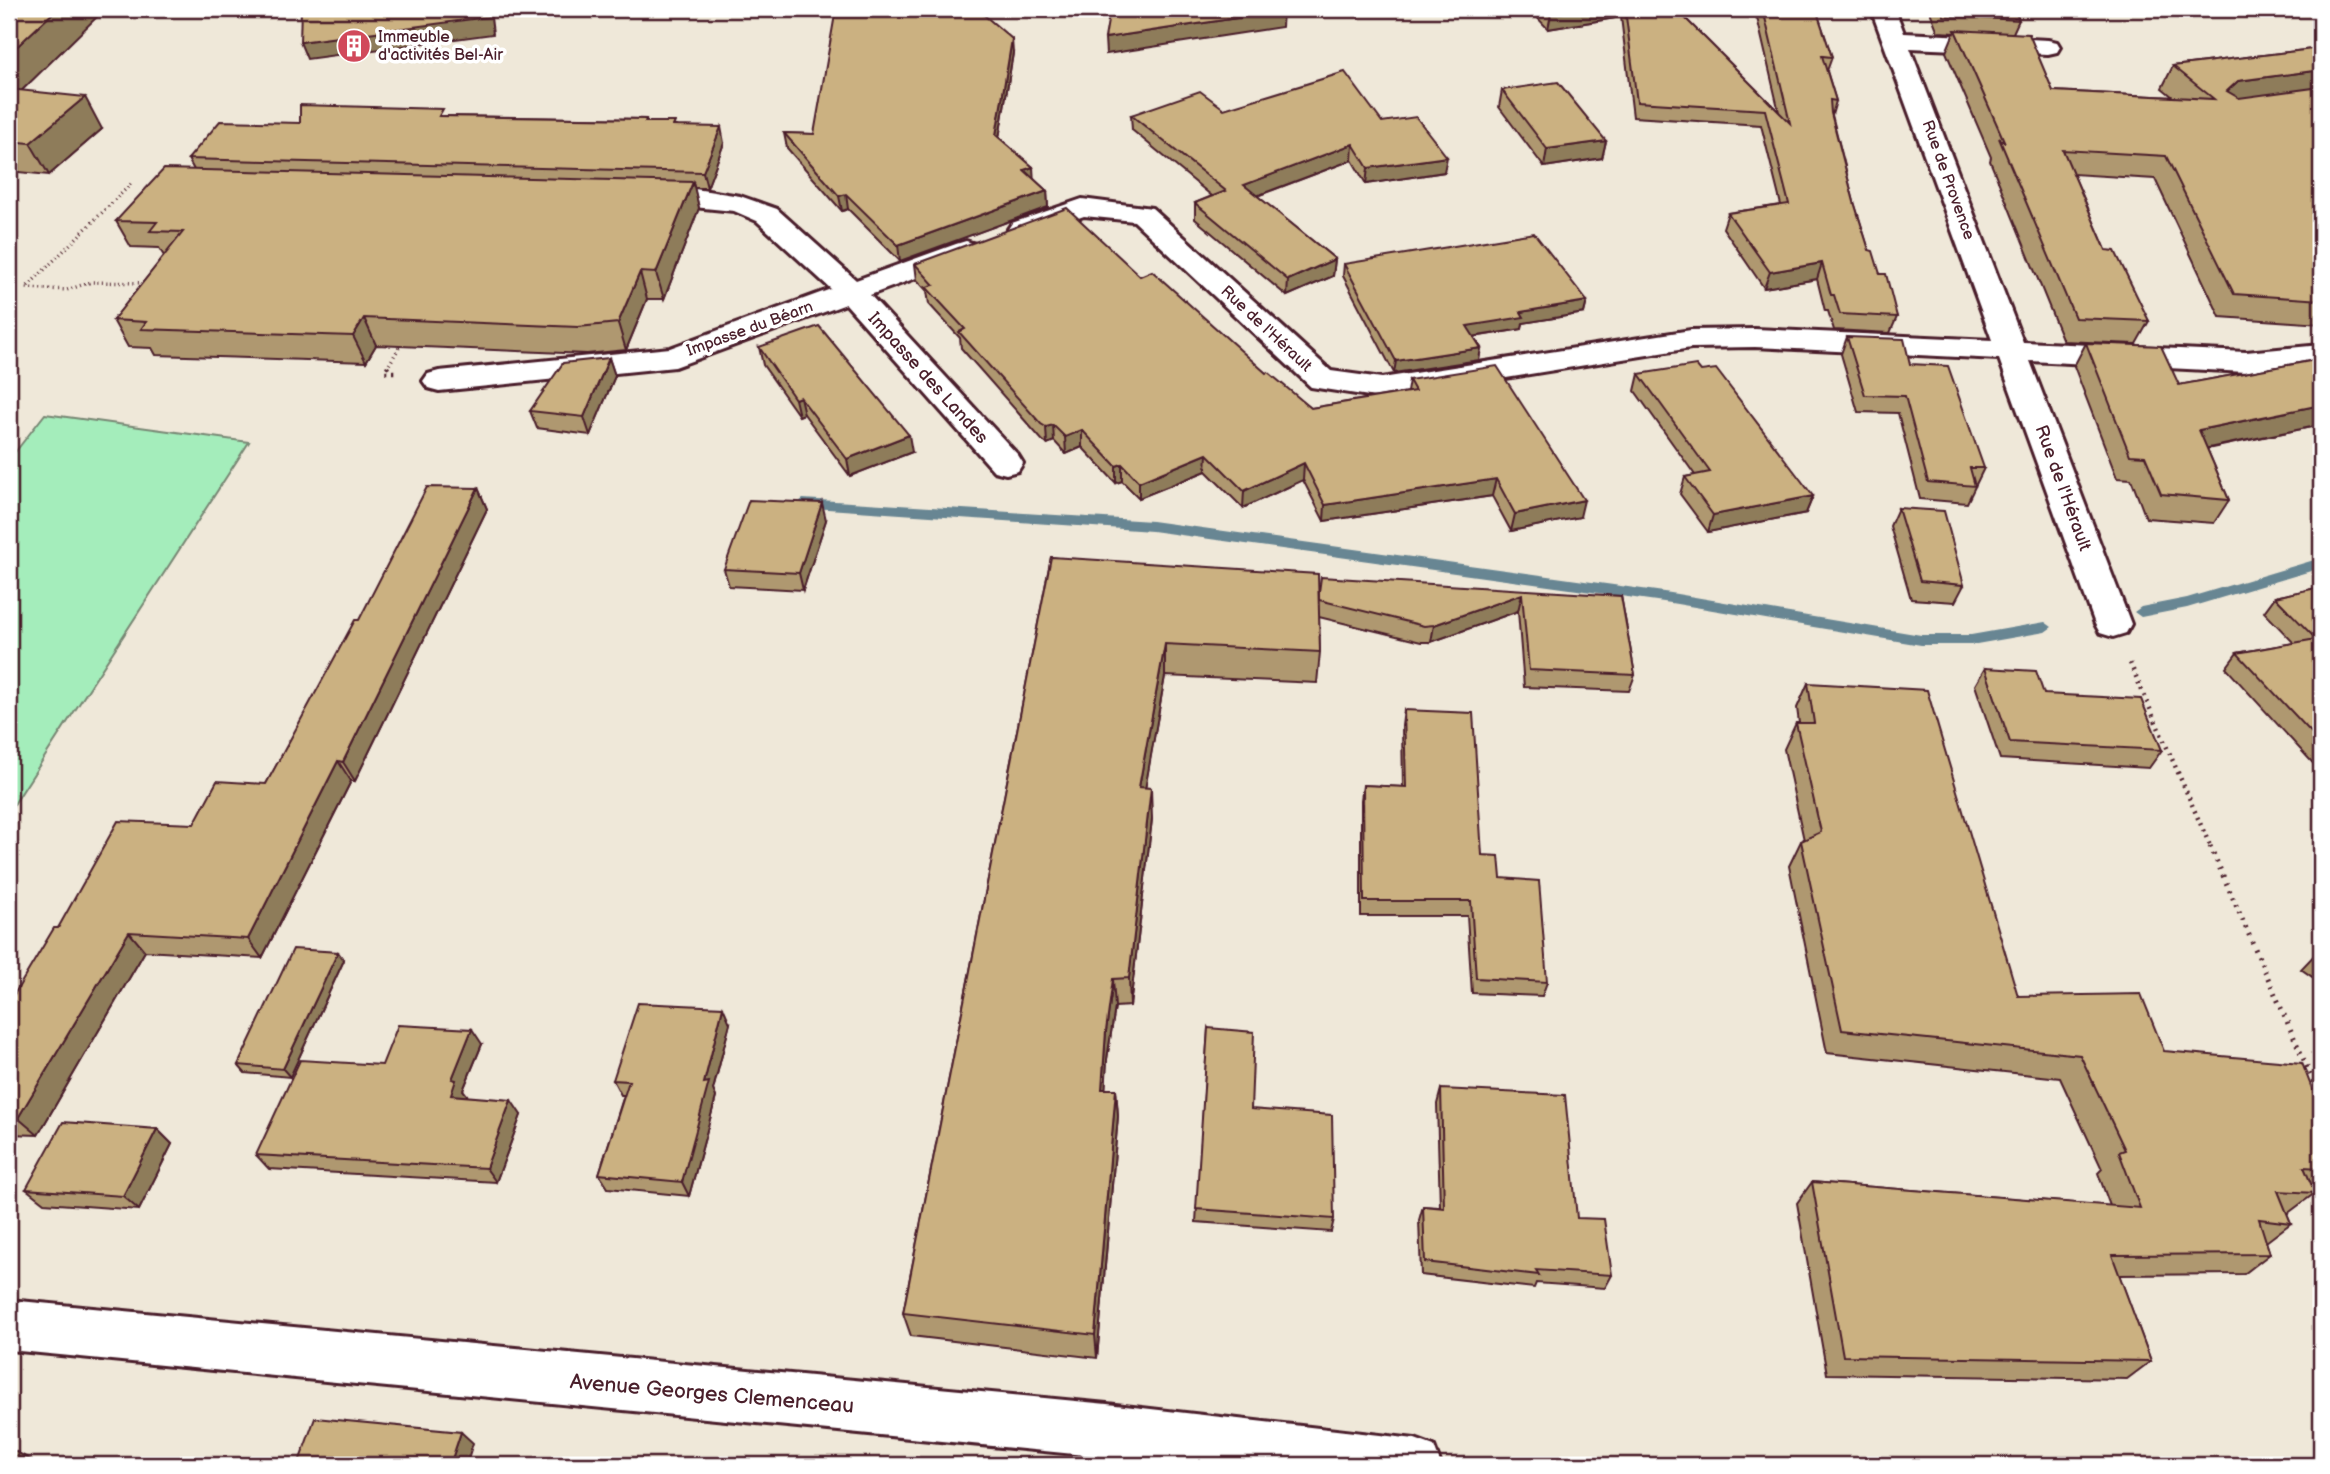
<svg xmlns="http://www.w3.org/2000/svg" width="2330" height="1474" font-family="'Balsamiq Sans',sans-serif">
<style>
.green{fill:#a4edbb;stroke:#778673;stroke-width:2}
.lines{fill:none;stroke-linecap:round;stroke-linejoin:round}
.stream{fill:#688693;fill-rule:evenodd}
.minor-casing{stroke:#4a1f2b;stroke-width:6}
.tertiary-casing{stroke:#4a1f2b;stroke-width:6}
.path-far2{stroke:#4a1f2b;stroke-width:3.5;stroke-dasharray:1 3.5;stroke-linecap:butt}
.path-far1{stroke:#4a1f2b;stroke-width:4.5;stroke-dasharray:2 5;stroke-linecap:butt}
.path{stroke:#4a1f2b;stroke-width:5;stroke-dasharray:2 6;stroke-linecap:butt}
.minor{fill:#fff;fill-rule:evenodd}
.tertiary{fill:#fff;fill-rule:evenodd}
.wall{fill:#af986f;stroke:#4a1f2b;stroke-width:2}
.shaded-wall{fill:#8e7c5a;stroke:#4a1f2b;stroke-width:2}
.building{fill:#cbb181;stroke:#4a1f2b;stroke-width:2}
.labels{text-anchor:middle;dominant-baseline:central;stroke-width:7;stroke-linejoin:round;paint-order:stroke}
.far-poi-label{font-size:16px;fill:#4a1f2b;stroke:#fff;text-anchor:start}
.far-street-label{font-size:16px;fill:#4a1f2b;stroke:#fff}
.street-label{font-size:18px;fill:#4a1f2b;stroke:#fff}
.near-street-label{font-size:21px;fill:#4a1f2b;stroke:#fff}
</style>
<rect width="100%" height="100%" fill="#efe8d9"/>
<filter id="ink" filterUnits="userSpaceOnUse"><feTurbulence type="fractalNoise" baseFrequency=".0143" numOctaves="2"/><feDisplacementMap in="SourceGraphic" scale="14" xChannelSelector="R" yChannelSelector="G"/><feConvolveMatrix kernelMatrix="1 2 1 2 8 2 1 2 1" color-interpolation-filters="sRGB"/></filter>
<g filter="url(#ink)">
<path class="green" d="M45,414L249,442L9,812V460Z"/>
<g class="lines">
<g class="stream">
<path d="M803,499L1152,521L1671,593L1921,635H1971L2045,622L2052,627L2045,632L1971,645H1921L1671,603L1152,531L798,507L796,504Z"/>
<path d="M2321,558V568L2187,608L2141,617L2134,612L2141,607L2187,598Z"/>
</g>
<g class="minor-casing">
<g id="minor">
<path d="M1871,9H1895L1904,33L2048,40L2057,42L2060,47L2057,52L2048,54L1910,48L2023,342L2246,352L2321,345V363L2246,372L2030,361L2131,624L2126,633L2113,637L2100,633L2095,624L1999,359L1755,347L1691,348L1382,398L1311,387L1134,221L1084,216L1022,238L1012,235L1008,229L1012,223L1082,199L1152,208L1331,371L1382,378L1691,330L1755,329L1992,340Z"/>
<path d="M643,187L695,189L740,196L777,209L856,280L956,244L966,241L976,244L980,250L976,256L870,295L1018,455L1023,463L1018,471L1006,474L994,471L846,304L675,367L439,391L428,388L423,381L428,374L439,371L670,348L831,289L757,221L734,211L633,201L629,195L633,189Z"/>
</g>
</g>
<g class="tertiary-casing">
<path id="tertiary" d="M9,1300L1107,1404L1415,1439L1434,1446L1441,1465H1186L9,1350Z"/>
</g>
<g class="path-far2">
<path d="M130,10L235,12"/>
<path d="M131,184L26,288L67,290L91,282L146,283"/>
<path d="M387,368L403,341"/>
</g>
<g class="path-far1">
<path d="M388,366L385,372H396"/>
<path d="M2130,663L2211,848"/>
</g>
<path class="path" d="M2210,846L2321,1099"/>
<use href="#minor" class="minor"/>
<use href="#tertiary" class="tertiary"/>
</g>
<g class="wall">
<path d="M9,9L21,91L102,129L49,175L9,171Z"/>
<path d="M1529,9H1676L1779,112L1755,9H1816L1832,57L1827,71L1836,101L1832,115L1854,202L1869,250L1880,274L1897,317L1890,333L1834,330L1828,311H1825L1817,279L1764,288L1723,228L1728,213L1781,205L1761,125L1633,117L1621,17L1548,29Z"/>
<path d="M1929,9H2014L2019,20L2013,33L2053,91L2173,97L2162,88L2173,66L2321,48V324L2220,317L2155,179L2073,174L2106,250L2149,321L2136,344L2063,341L1990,161L1991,157L1946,52L1954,33L1938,32Z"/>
<path d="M2309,9H2321V16Z"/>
<path d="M1013,53L999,138L1033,167V178L1047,191L1048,207L900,261L848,209L842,211L787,148L784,133L814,134Z"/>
<path d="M1502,90L1606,141L1602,158L1544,167L1499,107Z"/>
<path d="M1224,109L1382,122L1444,172L1366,184L1352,160L1257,196L1335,259L1333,276L1287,296L1195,219V203L1212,196L1132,130L1131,115Z"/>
<path d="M445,116L646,119L647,122L676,126L724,143L707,188H694L699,208L664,299H647L626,350L587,354L376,345L366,362L156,355L152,348L128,347L113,320L164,256L159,248L131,247L116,221L194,170L188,159L300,123Z"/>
<path d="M915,264L1140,276L1311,408L1407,392L1409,380L1580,517L1511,531L1492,496L1324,521L1303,480L1243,508L1206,471L1139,498L1122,481L1116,483L1082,447L1066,454L1054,441L1047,444L1042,440L961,348L960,338L929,304L927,291L917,280Z"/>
<path d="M1344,264L1587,301L1584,313L1523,323L1522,329L1474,337L1481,348L1479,360L1394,373L1343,276Z"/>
<path d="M1847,337L1910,364L1984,468L1967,503L1920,499L1898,413L1858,412L1841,354Z"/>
<path d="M2086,343L2179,385L2321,359V425L2207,449L2229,500L2214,523L2146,518L2131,479L2117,478L2074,366Z"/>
<path d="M759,347L912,452L850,476L804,414L799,416L763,365Z"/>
<path d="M609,358L615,376L590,435L537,428L530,411Z"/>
<path d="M1639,374L1813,496L1806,513L1708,532L1680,494L1685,477L1695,475L1635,391Z"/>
<path d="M478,488L487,509L355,781H351L262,958L145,951L38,1135L9,1134V1003L58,928L194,824L266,784L359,620Z"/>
<path d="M1898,508L1964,585L1955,602L1911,599L1890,526Z"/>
<path d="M826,520L803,590L729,586L724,569Z"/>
<path d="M1051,557L1319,592L1621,596L1635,675L1629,691L1524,687L1518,611L1431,642H1421L1319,617L1320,652L1317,683L1165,676L1145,788L1152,819L1130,1006L1115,1007L1107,1059L1105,1089H1116L1118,1116L1097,1358L911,1336L903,1313Z"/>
<path d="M2321,587V772L2226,668L2237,653L2294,643L2264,612L2275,597Z"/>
<path d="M1985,668L2044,694L2162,750L2149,768L2000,759L1975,685Z"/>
<path d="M1808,683L2018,996L2321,1112V1188L2318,1190H2313L2315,1193L2287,1214L2291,1223L2266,1242L2270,1254L2244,1274L2119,1275L2151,1361L2127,1379L1827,1374L1797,1203L1812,1182L2110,1206L2098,1173L2102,1169L2060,1078L1827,1053L1789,866L1801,841L1804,840L1784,749L1796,723H1799L1797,708Z"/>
<path d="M1404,710L1482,855L1501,878L1547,982L1542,996L1472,993L1467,916H1361V800L1363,785L1403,787L1402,726Z"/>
<path d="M2321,948V983L2301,969Z"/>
<path d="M344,960L290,1077L245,1073L238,1065Z"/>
<path d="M730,1023L713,1090L716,1097L689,1196L608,1188L599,1174L624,1095H621L613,1080Z"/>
<path d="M1208,1028L1251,1109L1334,1219L1331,1232L1196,1222Z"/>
<path d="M482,1044L463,1090L467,1095L466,1096L521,1115L496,1182L269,1169L256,1155L382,1065Z"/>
<path d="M1441,1089L1577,1218L1612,1275L1605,1288L1536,1283L1534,1288L1421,1275L1419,1220L1423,1206L1440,1207L1437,1104Z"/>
<path d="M157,1129L172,1144L139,1210L44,1203L26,1189Z"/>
</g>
<g class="shaded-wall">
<path d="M57,9H105L9,103V54Z"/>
<path d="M487,9H490L493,34L307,59L300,42Z"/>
<path d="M1585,9H1623L1621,17L1548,29L1551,14Z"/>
<path d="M1283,11L1282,27L1106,54L1105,38Z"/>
<path d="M1012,39L1013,53L997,150L996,135Z"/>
<path d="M2321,70V89L2216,113L2227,91L2238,81Z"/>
<path d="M85,97L102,129L49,175L30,143Z"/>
<path d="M721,127L724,143L707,188L703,172Z"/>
<path d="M1606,141L1602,158L1544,167L1547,149Z"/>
<path d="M1353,144L1352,160L1243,201L1244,185Z"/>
<path d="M1447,157L1444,172L1366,184L1368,168Z"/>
<path d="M1033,167L1034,183L1024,170Z"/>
<path d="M693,182L699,208L664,299L656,273Z"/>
<path d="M1047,191L1048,207L900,261L898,245Z"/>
<path d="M846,194L848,209L842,211L839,196Z"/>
<path d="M1335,259L1333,276L1287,296L1288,280Z"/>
<path d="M1822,263L1817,279L1764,288L1770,272Z"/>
<path d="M640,272L647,299L626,350L618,323Z"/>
<path d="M1587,301L1584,313L1523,323L1522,329L1465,338L1467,326L1521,312Z"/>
<path d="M364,318L376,345L366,362L353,336Z"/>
<path d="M1481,348L1479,360L1394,373L1396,361Z"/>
<path d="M609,358L615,376L590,435L584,417Z"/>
<path d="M800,397L804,414L799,416L795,399Z"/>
<path d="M2321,405V425L2184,453L2199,430Z"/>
<path d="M1053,425L1054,441L1047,444L1046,427Z"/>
<path d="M1082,430V447L1066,454L1065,437Z"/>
<path d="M909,435L912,452L850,476L847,459Z"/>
<path d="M1207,454L1206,471L1139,498V482Z"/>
<path d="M1304,463L1303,480L1243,508L1244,491Z"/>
<path d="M1122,464V481L1116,483V466Z"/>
<path d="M1496,479L1492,496L1324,521L1325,505Z"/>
<path d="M478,488L487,509L355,781L343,762Z"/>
<path d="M1813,496L1806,513L1708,532L1713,515Z"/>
<path d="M1584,500L1580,517L1511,531L1515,514Z"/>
<path d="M822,503L826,520L803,590L799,573Z"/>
<path d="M1522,594L1518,611L1431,642L1434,625Z"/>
<path d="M1165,644V676L1140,818L1139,787Z"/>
<path d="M338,761L351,781L262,958L248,939Z"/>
<path d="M1151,788L1152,819L1130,1006L1129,978Z"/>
<path d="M129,932L145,951L38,1135L18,1118Z"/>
<path d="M338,952L344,960L290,1077L283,1069Z"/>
<path d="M1113,979L1115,1007L1107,1059L1104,1116L1102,1089L1106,1031Z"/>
<path d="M723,1007L730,1023L713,1090L716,1097L689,1196L682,1182L704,1083Z"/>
<path d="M472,1029L482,1044L463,1090L467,1095L461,1110L451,1095L452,1079Z"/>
<path d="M1116,1089L1118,1116L1097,1358L1095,1335Z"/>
<path d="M511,1100L521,1115L496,1182L486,1168Z"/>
<path d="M157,1129L172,1144L139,1210L123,1196Z"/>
<path d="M461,1432L473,1443L466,1465H450Z"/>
<path d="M11,1449L31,1460L28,1465H9V1454Z"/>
</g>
<g class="building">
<path d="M9,9H57L9,54Z"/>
<path d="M301,9H487L488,17L300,42Z"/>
<path d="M836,9H977L1012,39L996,135L1033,167L1024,170L1047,191L898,245L846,194L839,196L784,133L814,134Z"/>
<path d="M1110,9H1281L1283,11L1105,38Z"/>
<path d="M1545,9H1585L1551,14Z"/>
<path d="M1625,9H1676L1790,123L1763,9H1816L1832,57L1822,56L1836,101L1830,100L1831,113L1854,202L1869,250L1873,251L1880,274H1886L1897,317L1840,314L1834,295H1831L1822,263L1770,272L1728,213L1789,204L1765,110L1637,102Z"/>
<path d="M1941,9H2014L2019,20L1944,16Z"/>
<path d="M1955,30L2029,34L2053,91L2214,99L2173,66L2321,48V70L2238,81L2227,91L2239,98L2321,87V300L2234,294L2166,156L2063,150L2106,250L2115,251L2149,321L2075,318L1999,138L2005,143Z"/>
<path d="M1345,72L1382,122L1416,117L1447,157L1368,168L1353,144L1244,185L1335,259L1288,280L1195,203L1226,191L1131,115L1200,91L1224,109Z"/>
<path d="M1558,82L1606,141L1547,149L1502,90Z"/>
<path d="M9,89L85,97L30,143L9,141Z"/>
<path d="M300,105L443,109L439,116L646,119L645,122H675L673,126L721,127L703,172L188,159L220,121L300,123Z"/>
<path d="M164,169L693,182L656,273L640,272L618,323L578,327L364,318L353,336L141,329L146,322L113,320L183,232L150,231L157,222L116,221Z"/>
<path d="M1067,208L1140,276L1152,271L1266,373L1268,372L1311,408L1415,391L1409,380L1497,366L1584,500L1515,514L1496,479L1325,505L1304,463L1244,491L1207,454L1139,482L1122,464L1116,466L1082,430L1065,437L1053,425L1046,427L1041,424L959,332L965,329L926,287L934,285L915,264Z"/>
<path d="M1534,233L1587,301L1521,312L1524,317L1467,326L1481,348L1396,361L1344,264Z"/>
<path d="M819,326L909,435L847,459L800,397L795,399L759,347Z"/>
<path d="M1847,337L1904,339L1910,364L1948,366L1984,468H1970L1975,486L1928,482L1905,396L1865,395Z"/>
<path d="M2086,343L2161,346L2179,385L2321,359V405L2199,430L2229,500L2161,494L2145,456L2130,455Z"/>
<path d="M609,358L584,417L530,411L563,363Z"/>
<path d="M1696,365L1701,371L1716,369L1813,496L1713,515L1685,477L1710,472L1639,374Z"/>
<path d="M427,487L478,488L343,762L338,761L248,939L129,932L18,1118H9V1003L54,928H58L118,821L194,824L217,781L266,784L355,620H359Z"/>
<path d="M749,500L822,503L799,573L724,569Z"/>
<path d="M1898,508L1944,511L1964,585L1920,581Z"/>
<path d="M1051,557L1318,574L1320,652L1165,644L1139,787L1151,788L1129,978L1113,979L1106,1031L1102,1089H1116L1095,1335L903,1313Z"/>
<path d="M1321,577L1621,596L1635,675L1529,670L1522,594L1434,625L1424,626L1319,600V592Z"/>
<path d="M2321,587V743L2237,653L2316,639L2275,597Z"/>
<path d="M1985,668L2036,671L2044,694L2141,699L2162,750L2010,742Z"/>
<path d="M1808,683L1927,690L2018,996L2141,994L2164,1051L2302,1063L2321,1112V1168L2304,1167L2315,1193L2278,1191L2291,1223L2259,1219L2270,1254L2112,1255L2151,1361L1843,1356L1812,1182L2140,1208L2119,1152L2125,1150L2080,1055L1842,1030L1801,841L1821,832L1796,723H1814Z"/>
<path d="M1404,710L1473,713L1482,855L1499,856L1501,878L1539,881L1547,982L1476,978L1471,901H1364L1363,785L1406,787Z"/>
<path d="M293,949L338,952L283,1069L238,1065Z"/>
<path d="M2321,949V957L2317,953Z"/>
<path d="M638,1003L723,1007L704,1083L709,1082L682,1182L599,1174L629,1081L613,1080Z"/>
<path d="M398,1025L472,1029L452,1079L456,1080L451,1095L511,1100L486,1168L256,1155L300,1060L382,1065Z"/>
<path d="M1208,1028L1254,1032L1251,1109L1332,1115L1334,1219L1196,1209Z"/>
<path d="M1441,1089L1565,1095L1577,1218L1604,1219L1612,1275L1536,1270L1539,1275L1425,1262L1423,1206L1444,1208Z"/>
<path d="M63,1122L157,1129L123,1196L26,1189Z"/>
<path d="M315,1418L461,1432L450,1465H298Z"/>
</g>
</g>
<defs>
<g id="building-disc" transform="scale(1.75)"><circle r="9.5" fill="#d1495b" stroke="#fff"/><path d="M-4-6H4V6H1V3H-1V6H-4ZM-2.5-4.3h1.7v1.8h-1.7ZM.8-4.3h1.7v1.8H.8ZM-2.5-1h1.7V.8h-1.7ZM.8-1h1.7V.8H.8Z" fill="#fff"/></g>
</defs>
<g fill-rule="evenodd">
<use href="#building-disc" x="354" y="46"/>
</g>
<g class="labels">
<g class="far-poi-label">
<text x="378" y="37">Immeuble<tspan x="378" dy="18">d'activités Bel-Air</tspan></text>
</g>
<g class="far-street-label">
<text transform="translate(1948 180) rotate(70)">Rue de Provence</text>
<text transform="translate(750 329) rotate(-20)">Impasse du Béarn</text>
<text transform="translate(1266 329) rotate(43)">Rue de l'Hérault</text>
</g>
<g class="street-label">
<text transform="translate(928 378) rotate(48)">Impasse des Landes</text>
<text transform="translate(2063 488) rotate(70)">Rue de l'Hérault</text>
</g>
<g class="near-street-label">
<text transform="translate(712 1394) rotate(5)">Avenue Georges Clemenceau</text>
</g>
</g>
<rect width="2330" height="1474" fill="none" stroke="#fff" stroke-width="35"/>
<rect x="18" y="18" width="2295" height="1439" fill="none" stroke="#4a1f2b" stroke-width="2.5" filter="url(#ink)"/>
</svg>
